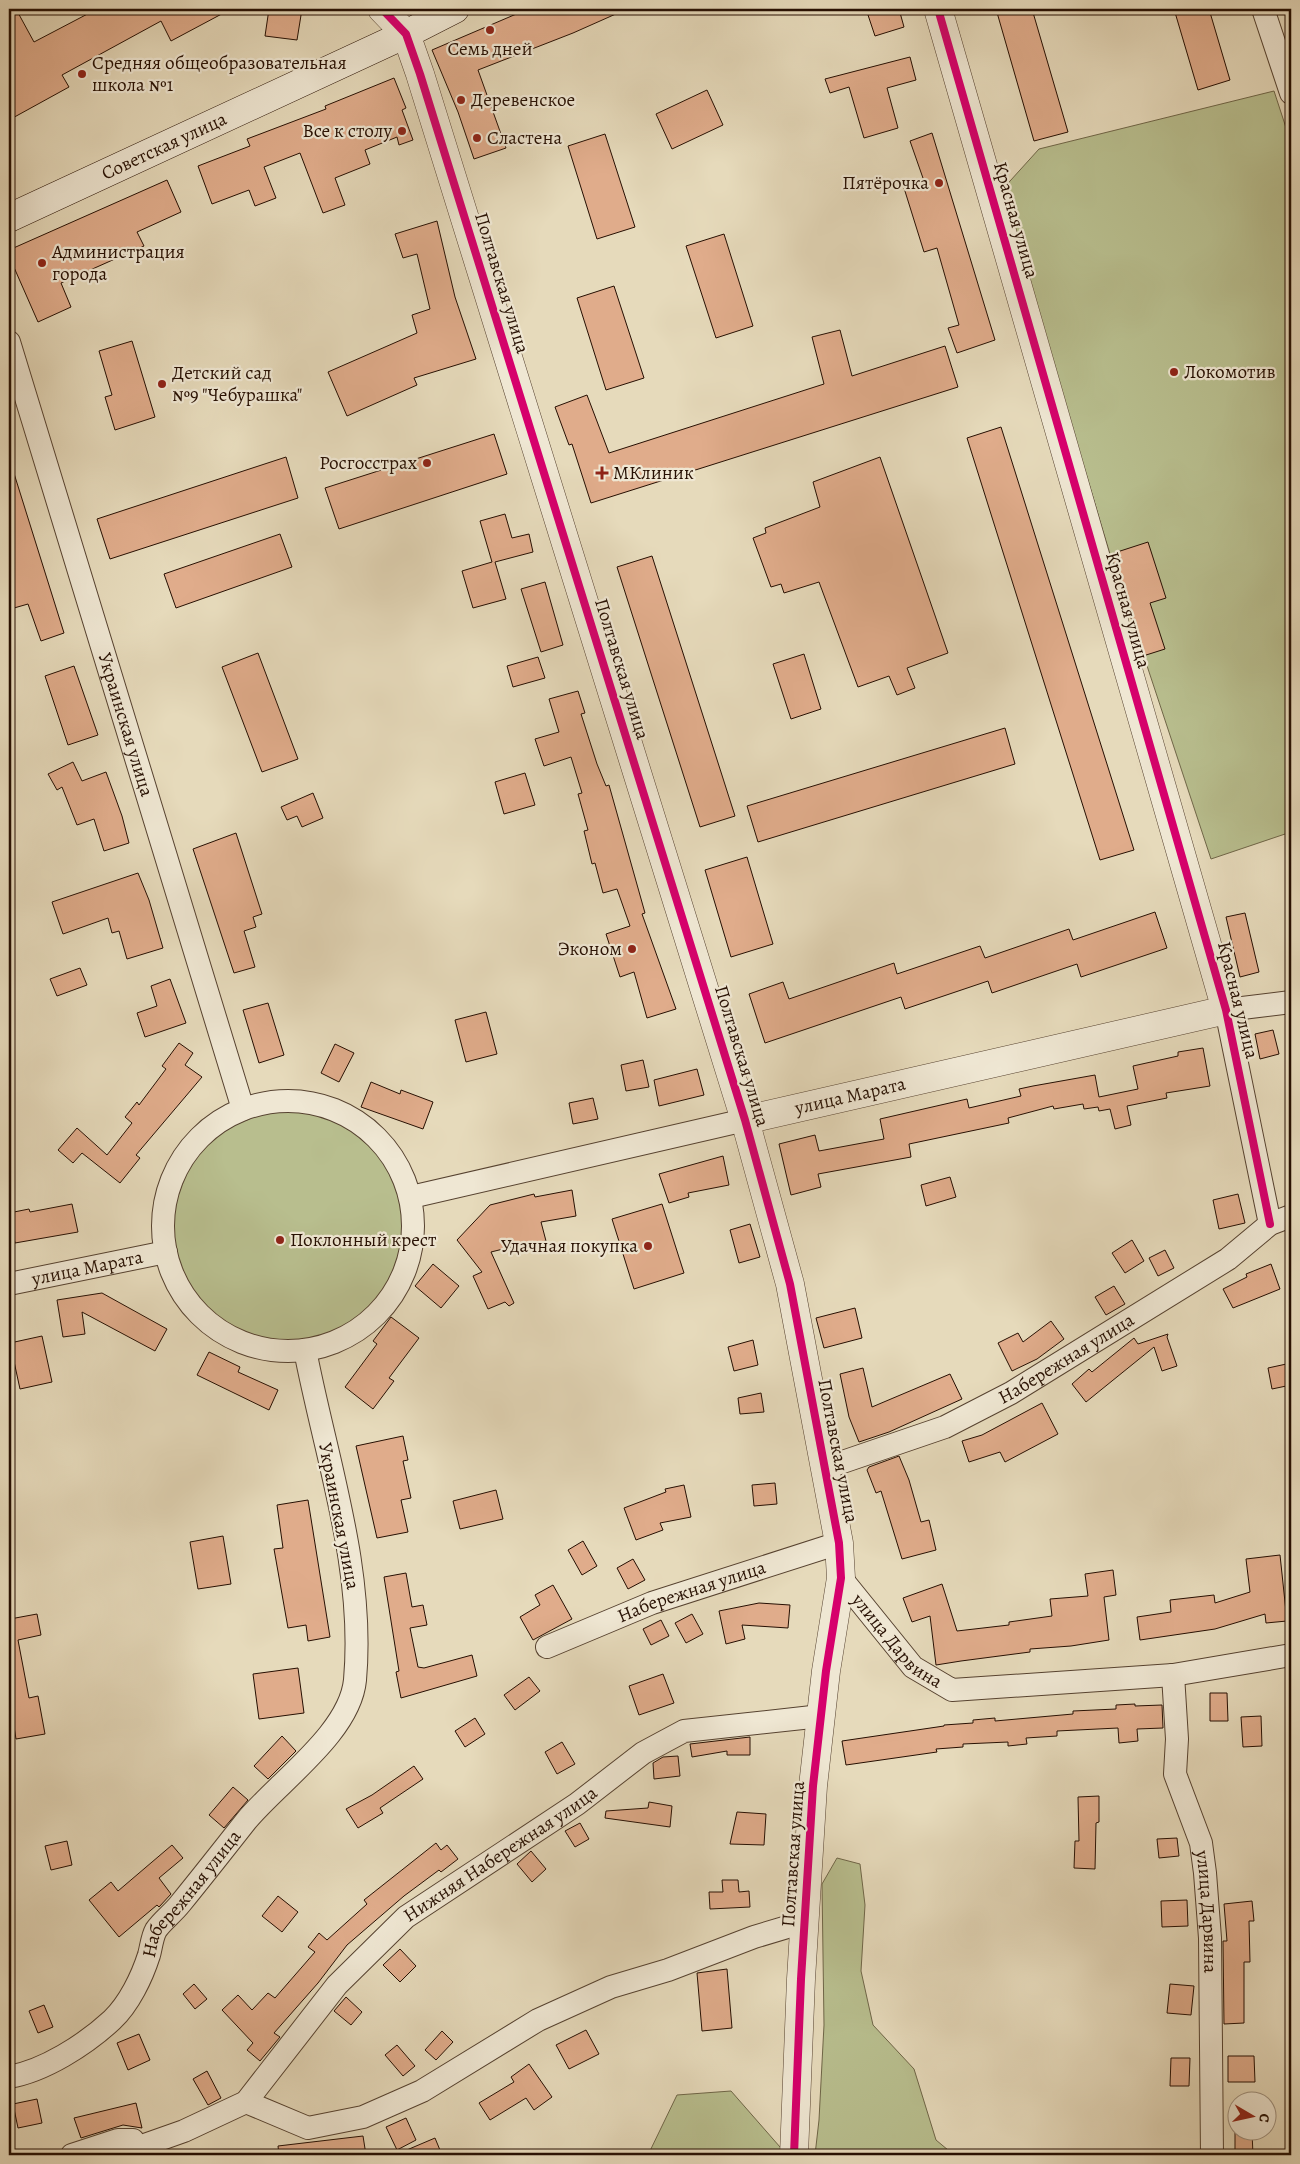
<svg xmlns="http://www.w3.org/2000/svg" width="1300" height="2164" font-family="Alegreya,serif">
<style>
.green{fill:#b8be8e;stroke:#6f6648}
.building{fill:#e0ac8b;stroke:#260f02}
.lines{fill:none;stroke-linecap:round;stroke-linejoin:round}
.minor-casing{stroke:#564230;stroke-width:24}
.tertiary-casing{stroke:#564230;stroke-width:29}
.secondary-casing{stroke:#260f02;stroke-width:29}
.minor{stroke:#efe7d3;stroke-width:22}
.tertiary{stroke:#efe7d3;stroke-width:28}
.secondary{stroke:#efe7d3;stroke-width:28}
.cycleway-casing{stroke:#efe7d3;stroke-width:11}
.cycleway{stroke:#d6006c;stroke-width:8}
.poi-dot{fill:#8f2418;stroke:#efe7d3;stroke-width:2}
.labels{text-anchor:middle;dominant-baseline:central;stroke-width:4.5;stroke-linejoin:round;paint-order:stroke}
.poi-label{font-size:19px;fill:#260f02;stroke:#efe7d3;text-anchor:start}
.street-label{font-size:19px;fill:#260f02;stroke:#efe7d3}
</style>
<rect width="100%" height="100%" fill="#e6dabb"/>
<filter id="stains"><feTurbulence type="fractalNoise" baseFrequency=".004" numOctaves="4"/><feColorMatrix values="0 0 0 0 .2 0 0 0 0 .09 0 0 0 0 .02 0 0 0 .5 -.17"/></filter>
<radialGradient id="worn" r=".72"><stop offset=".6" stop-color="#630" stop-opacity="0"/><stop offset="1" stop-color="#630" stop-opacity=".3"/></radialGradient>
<g class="green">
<path d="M1274,91L1291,143V832L1211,859L1110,554L1001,191L1039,149Z"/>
<circle cx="288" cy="1226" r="125"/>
<path d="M837,1858L860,1864L865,1905L861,1971L873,2025L914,2069L936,2140L954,2155H815L819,2120L824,2025L822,1884Z"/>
<path d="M731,2091L787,2155H648L677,2095Z"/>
</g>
<g class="building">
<path d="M9,9H16L34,42L97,9H231L171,41L161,21L62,75L69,87L9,120Z"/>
<path d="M269,9H302L297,40L265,36Z"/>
<path d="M528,9H627L573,33L478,70L506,148L474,159L458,112L432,50Z"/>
<path d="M866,9H899L904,27L875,36Z"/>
<path d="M996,9H1032L1068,132L1034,141Z"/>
<path d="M1174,9H1209L1230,80L1198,90Z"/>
<path d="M910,57L916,80L887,88L898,128L864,138L849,87L830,93L825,79Z"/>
<path d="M394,78L406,108L402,110L413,140L399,145L397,137L365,150L370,164L335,178L345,205L323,213L300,153L264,167L276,198L255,206L249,190L212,204L198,166L250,146L247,139L326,109L325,106Z"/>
<path d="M707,90L723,125L672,149L656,114Z"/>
<path d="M932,133L995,340L957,353L948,328L959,325L937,248L924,252L904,188L924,181L910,141Z"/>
<path d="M605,134L635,227L597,239L568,146Z"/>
<path d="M167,180L181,212L137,232L144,246L61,283L71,307L38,322L9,256V250Z"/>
<path d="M437,221L455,297L476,359L414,378L417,385L347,416L328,372L417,333L412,315L430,309L417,254L403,258L395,234Z"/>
<path d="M724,234L753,326L716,338L686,246Z"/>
<path d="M614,286L644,378L606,390L577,298Z"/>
<path d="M840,330L852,376L945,346L958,387L591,503L572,444L569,445L555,407L587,395L609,453L824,384L812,337Z"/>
<path d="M132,341L155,417L115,430L105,397L112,395L99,351Z"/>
<path d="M1001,427L1134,850L1100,860L967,438Z"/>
<path d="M494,434L507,474L339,529L325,488Z"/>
<path d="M286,457L298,498L110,559L97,519Z"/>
<path d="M880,457L948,653L907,668L915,688L897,695L889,676L858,687L819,582L784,593L781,584L771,587L753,538L766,533L765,528L820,507L813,482Z"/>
<path d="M12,467L64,633L41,641L28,604L14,608L9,591V468Z"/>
<path d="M505,514L512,538L529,534L533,552L495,562L506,599L473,608L462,571L492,562L480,521Z"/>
<path d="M280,534L292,567L176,608L164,574Z"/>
<path d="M1148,542L1166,598L1150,603L1165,649L1143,656L1111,554Z"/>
<path d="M652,556L735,816L700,827L617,567Z"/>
<path d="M545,582L563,645L541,652L521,589Z"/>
<path d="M258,653L298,759L262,772L222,667Z"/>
<path d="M804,654L821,709L791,719L773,664Z"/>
<path d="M538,657L545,678L513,687L507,666Z"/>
<path d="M74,666L98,735L68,745L45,676Z"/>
<path d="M578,691L585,713L581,714L597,764L606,786L609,785L645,913L642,914L676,1009L647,1018L634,972L620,977L606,934L630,926L617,889L603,893L595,863L592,864L584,831L588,830L578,794L582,793L571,757L544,766L535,739L559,732L549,699Z"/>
<path d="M1005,728L1015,764L758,842L747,806Z"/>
<path d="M73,762L82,781L106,772L122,816L129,843L104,851L94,819L77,825L62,787L57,790L48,774Z"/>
<path d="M525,773L535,805L504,814L495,782Z"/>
<path d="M313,793L323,818L302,827L297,816L287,820L281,807Z"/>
<path d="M236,833L262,914L253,917L256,927L244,931L255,967L234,973L193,849Z"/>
<path d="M747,857L773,944L731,957L705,870Z"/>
<path d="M138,873L149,900L163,948L127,959L119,931L112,933L108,918L63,934L52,902Z"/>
<path d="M1155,912L1167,948L1081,977L1077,964L992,993L988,981L905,1009L901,997L765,1043L749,994L783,982L789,999L894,963L897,974L980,946L985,958L1069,929L1073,940Z"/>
<path d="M1245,913L1259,972L1240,977L1226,917Z"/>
<path d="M80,968L87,985L57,996L50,979Z"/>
<path d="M170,979L186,1023L145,1037L137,1013L157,1006L151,986Z"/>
<path d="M268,1003L284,1055L259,1063L243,1010Z"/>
<path d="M486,1012L497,1054L466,1062L455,1020Z"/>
<path d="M1273,1030L1279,1054L1260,1059L1255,1034Z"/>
<path d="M179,1043L193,1053L185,1065L202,1077L136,1155L140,1158L120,1183L82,1153L73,1163L58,1150L77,1128L107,1155L132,1123L125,1117L137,1102L139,1105L166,1069L162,1066Z"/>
<path d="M335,1044L354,1053L339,1082L321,1073Z"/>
<path d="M1203,1048L1210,1086L1166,1093L1167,1098L1127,1106L1131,1125L1115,1129L1110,1109L1099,1111L1098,1107L1084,1109L1083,1104L1054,1109L1053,1106L1008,1118L1009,1123L909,1144L911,1157L818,1174L821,1187L791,1195L779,1144L815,1135L819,1151L884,1139L880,1119L967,1099L969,1108L1021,1096L1019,1089L1033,1086L1095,1075L1099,1097L1138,1089L1133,1066L1178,1056V1052Z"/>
<path d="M643,1060L649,1087L626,1091L621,1065Z"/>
<path d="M697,1069L704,1095L659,1106L654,1080Z"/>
<path d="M371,1082L400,1094L401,1090L433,1102L423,1129L361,1107Z"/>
<path d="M593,1098L598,1119L573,1124L569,1103Z"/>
<path d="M723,1156L729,1185L688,1193L689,1197L669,1203L659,1174Z"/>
<path d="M950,1177L956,1197L926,1206L921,1185Z"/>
<path d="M572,1190L576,1216L541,1222L546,1241L531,1244V1242L491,1252L514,1303L509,1306L505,1302L488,1309L473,1276L482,1272L457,1240L490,1205L534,1194L535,1197Z"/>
<path d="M1238,1194L1245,1223L1219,1229L1213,1200Z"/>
<path d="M72,1204L78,1232L15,1243L9,1213L29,1209L30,1212Z"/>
<path d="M662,1204L684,1273L634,1289L612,1219Z"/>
<path d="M750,1224L760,1257L739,1263L730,1230Z"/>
<path d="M1132,1240L1144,1261L1125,1273L1112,1253Z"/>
<path d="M1165,1250L1174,1268L1158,1276L1149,1258Z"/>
<path d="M433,1264L459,1286L441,1308L415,1286Z"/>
<path d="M1271,1264L1280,1289L1233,1308L1223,1289L1247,1277L1246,1274Z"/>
<path d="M1114,1286L1125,1304L1106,1315L1095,1297Z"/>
<path d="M102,1293L167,1329L155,1351L82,1312L85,1334L63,1337L57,1300Z"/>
<path d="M855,1308L862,1338L824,1348L816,1318Z"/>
<path d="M391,1317L419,1338L389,1378L394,1381L373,1409L345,1387L377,1344L373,1341Z"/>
<path d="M1051,1321L1064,1339L1037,1359L1012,1371L998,1343L1018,1333L1023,1342Z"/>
<path d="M1168,1334L1167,1337L1177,1366L1162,1371L1154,1347L1086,1402L1072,1384L1089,1369L1092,1372L1134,1338L1138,1344Z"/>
<path d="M42,1336L52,1382L20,1389L10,1343Z"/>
<path d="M753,1340L758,1365L734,1371L728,1347Z"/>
<path d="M209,1352L240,1367L238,1372L278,1390L269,1410L197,1375Z"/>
<path d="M1291,1363V1385L1272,1389L1268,1368Z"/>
<path d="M863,1368L872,1407L950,1374L962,1399L889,1432L859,1442L849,1417L840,1374Z"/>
<path d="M761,1393L764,1412L740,1414L738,1398Z"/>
<path d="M1042,1403L1058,1434L1005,1462L1000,1452L969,1462L962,1441L982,1435Z"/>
<path d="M403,1436L408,1460L403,1461L411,1498L401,1500L408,1532L377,1538L356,1446Z"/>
<path d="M899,1456L909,1480L921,1522L929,1520L936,1550L902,1559L881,1491L876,1493L867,1470L869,1467Z"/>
<path d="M775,1483L777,1504L754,1506L752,1485Z"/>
<path d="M684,1485L691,1517L660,1523L663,1530L636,1540L624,1508L666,1492L665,1489Z"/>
<path d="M496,1490L503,1519L460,1529L453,1501Z"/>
<path d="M308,1500L330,1637L308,1641L306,1625L288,1628L274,1549L283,1548L277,1505Z"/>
<path d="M223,1536L231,1584L198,1589L190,1542Z"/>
<path d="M583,1541L597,1566L582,1575L568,1550Z"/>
<path d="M1280,1555L1287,1621L1266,1623L1265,1614L1215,1629L1140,1640L1137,1617L1171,1612L1170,1600L1214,1595L1215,1603L1250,1592L1246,1559Z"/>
<path d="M633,1559L645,1580L628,1589L617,1568Z"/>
<path d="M1113,1570L1116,1595L1104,1597L1109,1640L1071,1646L1030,1649V1652L961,1661L936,1665L930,1616L912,1622L903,1598L942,1584L957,1631L1009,1625V1622L1052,1616L1050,1599L1088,1596L1085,1574Z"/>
<path d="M406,1573L412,1607L423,1605L427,1625L410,1628L418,1667L424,1668L472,1655L477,1676L401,1698L396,1672L399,1671L384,1577Z"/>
<path d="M553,1585L572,1619L533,1640L520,1617L540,1605L535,1595Z"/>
<path d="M759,1603L790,1605L788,1628L742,1625L745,1639L726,1644L719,1611Z"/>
<path d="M37,1614L41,1635L18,1640L29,1698L38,1696L45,1734L16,1739L9,1695V1632H13L10,1619Z"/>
<path d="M692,1614L703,1634L686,1643L675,1623Z"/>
<path d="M661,1620L669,1636L651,1645L643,1629Z"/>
<path d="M298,1668L304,1713L259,1719L253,1674Z"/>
<path d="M663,1674L674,1703L639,1715L629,1686Z"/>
<path d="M529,1677L540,1691L515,1710L504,1695Z"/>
<path d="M1210,1693H1227L1228,1721H1210Z"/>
<path d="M1135,1704V1706L1162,1705L1163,1728L1137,1729L1138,1741L1119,1743L1118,1728L1057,1731V1736L1026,1738L1027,1744L1008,1746V1742L963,1744V1747L936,1749L937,1752L846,1765L842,1741L944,1726V1725L973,1723V1720L995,1718V1721L1073,1714V1711L1116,1709V1705Z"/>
<path d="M1261,1716L1262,1746L1243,1747L1241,1717Z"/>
<path d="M475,1718L485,1734L465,1747L455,1731Z"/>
<path d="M282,1736L296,1751L268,1779L254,1766Z"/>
<path d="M750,1737V1755H727V1751L692,1757L690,1744Z"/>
<path d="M562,1742L575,1764L557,1774L545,1752Z"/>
<path d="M678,1756L680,1776L654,1779L653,1763L663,1757Z"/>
<path d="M414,1766L423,1779L380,1808L383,1813L358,1828L346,1809L372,1795Z"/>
<path d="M233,1787L248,1800L224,1828L209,1815Z"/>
<path d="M1099,1796V1822L1096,1823L1095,1869L1074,1868L1075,1841H1079L1078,1797Z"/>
<path d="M649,1802L672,1806L670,1827L605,1818L606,1811L648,1808Z"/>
<path d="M737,1812L766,1814L764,1845L730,1844Z"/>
<path d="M580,1823L589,1839L575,1847L565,1831Z"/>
<path d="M1177,1838L1179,1856L1159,1858L1157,1839Z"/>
<path d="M67,1841L72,1865L51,1870L45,1846Z"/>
<path d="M436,1843L441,1850L447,1845L458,1859L441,1872L439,1870L404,1896L347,1945L318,1983L274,2033L280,2037L260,2061L247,2050L253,2043L222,2010L238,1995L252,2010L268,1993L275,1998L315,1952L308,1947L319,1933L327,1940L367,1904L364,1900Z"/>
<path d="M172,1845L183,1858L159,1878L171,1894L159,1907L157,1905L119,1937L89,1900L111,1882L118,1891Z"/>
<path d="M531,1851L546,1869L532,1882L517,1864Z"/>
<path d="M722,1880H738L739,1892L749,1891L750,1907L710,1909L709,1892H723Z"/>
<path d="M278,1896L298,1912L282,1932L262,1916Z"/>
<path d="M1187,1900L1188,1926L1162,1927L1161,1901Z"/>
<path d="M1252,1901L1254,1921H1249L1250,1962H1244V2023L1224,2024L1223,1941H1227L1224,1904Z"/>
<path d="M400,1949L416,1966L400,1982L383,1965Z"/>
<path d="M727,1969L732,2028L702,2031L697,1973Z"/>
<path d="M194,1984L207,1999L195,2009L183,1994Z"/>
<path d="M1170,1984L1194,1986L1191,2015L1167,2013Z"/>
<path d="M346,1997L362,2012L351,2025L334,2011Z"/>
<path d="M44,2005L53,2027L38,2033L29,2011Z"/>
<path d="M586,2030L599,2054L569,2069L556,2045Z"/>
<path d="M442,2031L453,2042L436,2060L425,2050Z"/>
<path d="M139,2034L150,2060L128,2070L117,2043Z"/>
<path d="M397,2045L415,2066L403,2076L385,2055Z"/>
<path d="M1228,2056H1254L1255,2082H1228Z"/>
<path d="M1171,2058H1190L1189,2086H1170Z"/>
<path d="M529,2064L552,2097L534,2110L526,2098L490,2120L479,2103L514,2082L511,2077Z"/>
<path d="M207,2071L221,2098L208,2105L193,2079Z"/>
<path d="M37,2099L42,2123L18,2128L13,2104Z"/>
<path d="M136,2103L142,2128L123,2125L81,2138L74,2118Z"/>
<path d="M406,2118L416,2140L397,2150L386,2127Z"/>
<path d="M1235,2132H1252L1253,2155H1235Z"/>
<path d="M363,2136L366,2155H279L278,2146Z"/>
<path d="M435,2138L442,2155H395Z"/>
</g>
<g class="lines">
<g class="minor-casing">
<g id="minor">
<path d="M1263,9L1291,93"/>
<path id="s1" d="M9,342L243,1109"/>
<circle cx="288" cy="1226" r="125"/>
<path d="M411,1197L745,1120"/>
<path d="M1270,1224L1226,1010L1291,1002"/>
<path id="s2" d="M9,1284L166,1252"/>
<path id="s3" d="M825,1468L945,1427L1011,1393L1228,1259L1270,1224L1291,1216"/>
<path id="s4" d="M841,1578L913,1667L952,1690L1173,1675L1291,1655"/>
<path id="s5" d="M547,1647L652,1603L839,1543"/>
<path id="s6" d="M1173,1675L1177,1739L1175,1774L1201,1843L1205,1873L1210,1938L1212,2155"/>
<path id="s7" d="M9,2077C44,2071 85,2045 112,2020C129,2004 142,1977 149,1955C151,1948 152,1937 156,1930C162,1921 173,1913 180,1904C202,1877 224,1849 246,1821C278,1782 350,1733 355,1680C365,1568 326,1459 305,1350"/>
<path d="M246,2102L308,2128L363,2117L422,2091L538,2020L611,1987L668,1970L754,1937L804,1922"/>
<path d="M72,2155L118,2140H133"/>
<path id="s8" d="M116,2155L184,2131L246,2102L337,1985L406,1917L577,1804L643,1753L684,1731L821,1716"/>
</g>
</g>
<g class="tertiary-casing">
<g id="tertiary">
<path d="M382,9L406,34L420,74L745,1120L790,1284L839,1543L841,1578L826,1671L813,1786L801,1979L794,2155"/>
<path id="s9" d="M745,1120L1226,1010L938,9"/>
</g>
</g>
<g class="secondary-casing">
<g id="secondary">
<path id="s10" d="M9,218L406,34L455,9"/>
</g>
</g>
<use href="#minor" class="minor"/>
<use href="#tertiary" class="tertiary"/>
<use href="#secondary" class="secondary"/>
<g class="cycleway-casing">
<g id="cycleway">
<path d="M382,9L406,34L420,74L745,1120L790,1284L839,1543L841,1578L826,1671L813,1786L801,1979L794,2155"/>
<path d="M938,9L1226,1010L1270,1224"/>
</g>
</g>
<use href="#cycleway" class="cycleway"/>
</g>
<g class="poi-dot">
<circle cx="490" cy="30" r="5"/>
<circle cx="82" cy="74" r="5"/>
<circle cx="461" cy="100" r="5"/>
<circle cx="402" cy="131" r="5"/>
<circle cx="477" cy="138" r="5"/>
<circle cx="939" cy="183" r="5"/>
<circle cx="42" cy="263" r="5"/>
<circle cx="1174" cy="372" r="5"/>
<circle cx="162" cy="384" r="5"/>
<circle cx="427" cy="463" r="5"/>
<path d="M599.5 465.5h5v5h5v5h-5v5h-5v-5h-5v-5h5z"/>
<circle cx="632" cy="949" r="5"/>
<circle cx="280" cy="1240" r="5"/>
<circle cx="648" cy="1246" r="5"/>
</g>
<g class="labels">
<g class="poi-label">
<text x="490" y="49" text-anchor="middle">Семь дней</text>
<text x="92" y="63">Средняя общеобразовательная<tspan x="92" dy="22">школа №1</tspan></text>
<text x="471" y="100">Деревенское</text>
<text x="392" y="131" text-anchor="end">Все к столу</text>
<text x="487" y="138">Сластена</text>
<text x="929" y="183" text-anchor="end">Пятёрочка</text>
<text x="52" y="252">Администрация<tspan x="52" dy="22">города</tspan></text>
<text x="1184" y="372">Локомотив</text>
<text x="172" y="373">Детский сад<tspan x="172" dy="22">№9 "Чебурашка"</tspan></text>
<text x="417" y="463" text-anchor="end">Росгосстрах</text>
<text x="613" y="473">МКлиник</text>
<text x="622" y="949" text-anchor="end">Эконом</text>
<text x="290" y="1240">Поклонный крест</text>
<text x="638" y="1246" text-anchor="end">Удачная покупка</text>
</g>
<g class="street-label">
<text stroke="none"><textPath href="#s10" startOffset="171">Советская улица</textPath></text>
<text transform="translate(1016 220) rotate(74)">Красная улица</text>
<text transform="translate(502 283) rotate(73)">Полтавская улица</text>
<text transform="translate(1128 610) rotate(74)">Красная улица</text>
<text transform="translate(622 669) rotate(73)">Полтавская улица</text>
<text stroke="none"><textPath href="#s1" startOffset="400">Украинская улица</textPath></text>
<text transform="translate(1238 1000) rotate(76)">Красная улица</text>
<text transform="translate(742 1056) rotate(73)">Полтавская улица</text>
<text stroke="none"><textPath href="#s9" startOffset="108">улица Марата</textPath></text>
<text stroke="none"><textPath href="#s2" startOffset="80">улица Марата</textPath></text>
<text stroke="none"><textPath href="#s3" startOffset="266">Набережная улица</textPath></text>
<text transform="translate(838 1451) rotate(79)">Полтавская улица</text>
<text transform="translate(339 1516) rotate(79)">Украинская улица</text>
<text stroke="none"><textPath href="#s5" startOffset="155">Набережная улица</textPath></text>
<text stroke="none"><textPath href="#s4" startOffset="85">улица Дарвина</textPath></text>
<text stroke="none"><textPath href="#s8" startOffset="499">Нижняя Набережная улица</textPath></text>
<text transform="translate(793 1854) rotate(-86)">Полтавская улица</text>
<text stroke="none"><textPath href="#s7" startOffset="270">Набережная улица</textPath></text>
<text stroke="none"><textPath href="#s6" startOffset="242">улица Дарвина</textPath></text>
</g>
</g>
<rect width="1300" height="2164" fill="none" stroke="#e6dabb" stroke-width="30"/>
<rect x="10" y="10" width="1280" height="2144" fill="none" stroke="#260f02" stroke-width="2.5"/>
<rect x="15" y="15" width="1270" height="2134" fill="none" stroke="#260f02"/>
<g transform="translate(1252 2116) rotate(99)"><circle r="24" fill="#efe7d3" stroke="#9f917f"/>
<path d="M0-4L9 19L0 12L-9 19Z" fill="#8f2418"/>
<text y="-8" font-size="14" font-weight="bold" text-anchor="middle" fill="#260f02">С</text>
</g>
<rect width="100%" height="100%" filter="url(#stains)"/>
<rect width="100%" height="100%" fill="url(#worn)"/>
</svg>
